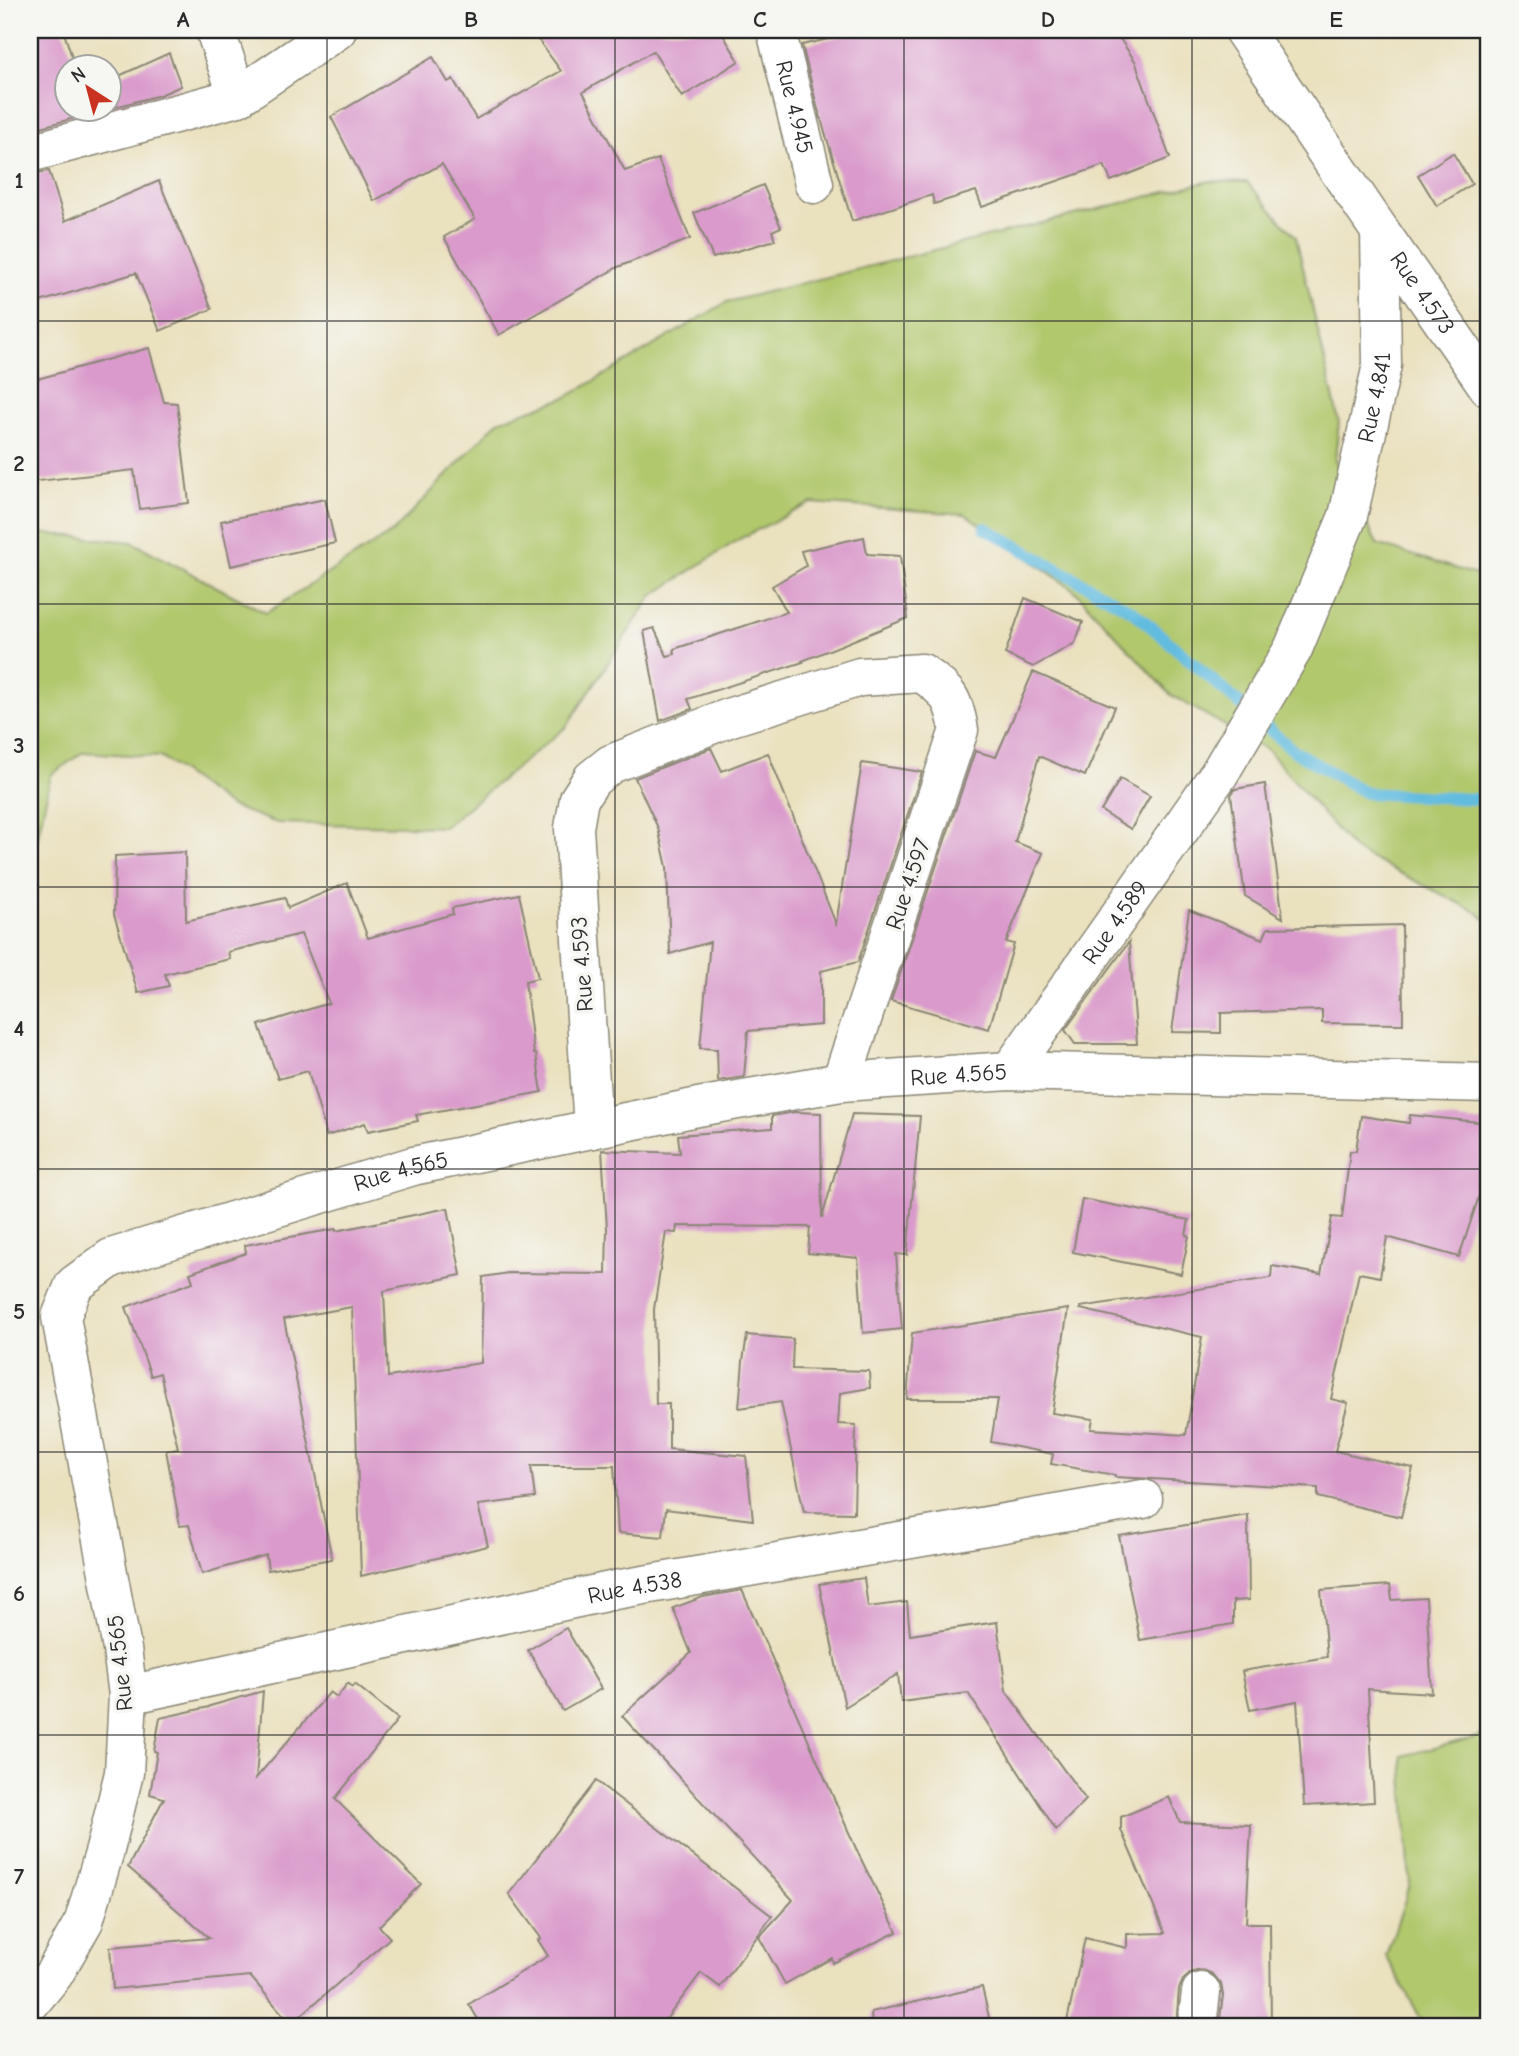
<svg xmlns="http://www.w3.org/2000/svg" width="1519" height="2056" font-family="'Comic Neue',sans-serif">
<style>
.green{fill:#b1c86d;stroke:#6e7a4c;stroke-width:2}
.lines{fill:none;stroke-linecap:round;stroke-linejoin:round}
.stream{stroke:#62bce0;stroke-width:12}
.building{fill:#da9bcc}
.minor-casing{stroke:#8a8675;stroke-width:41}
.minor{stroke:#fff;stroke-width:38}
.grid{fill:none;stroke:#2b2b2b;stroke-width:2;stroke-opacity:0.55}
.labels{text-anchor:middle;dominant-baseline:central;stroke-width:7;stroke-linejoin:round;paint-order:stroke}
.street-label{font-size:23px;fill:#2b2b2b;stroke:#f6f6f2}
.neatline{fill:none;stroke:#2b2b2b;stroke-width:2.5}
.grid-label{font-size:23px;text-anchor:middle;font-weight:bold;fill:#2b2b2b}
</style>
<rect width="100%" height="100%" fill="#f6f6f2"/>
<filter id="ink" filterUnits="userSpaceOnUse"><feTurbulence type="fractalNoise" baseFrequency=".0143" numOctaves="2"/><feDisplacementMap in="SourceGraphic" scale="14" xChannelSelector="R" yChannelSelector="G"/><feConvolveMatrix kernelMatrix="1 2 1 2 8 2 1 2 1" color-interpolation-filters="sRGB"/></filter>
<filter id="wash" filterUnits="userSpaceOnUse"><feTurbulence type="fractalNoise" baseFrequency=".00686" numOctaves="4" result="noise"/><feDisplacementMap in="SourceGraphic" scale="28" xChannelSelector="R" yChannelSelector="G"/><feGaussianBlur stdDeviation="1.57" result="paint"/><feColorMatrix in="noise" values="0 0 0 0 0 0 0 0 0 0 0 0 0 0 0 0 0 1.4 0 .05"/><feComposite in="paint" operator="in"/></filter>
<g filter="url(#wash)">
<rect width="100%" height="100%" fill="#eae1bf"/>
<g class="green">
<path d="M1210,181L1247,182L1296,237L1339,422L1335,460L1377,544L1489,579V923L1477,912L1354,850L1269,751L1171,695L1074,590L965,514L811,503L741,538L652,596L566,727L444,827L277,823L230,806L160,757L83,752L51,775L37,840L30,844V532L132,542L266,613L394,531L498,421L567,397L727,302Z"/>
<path d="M1489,1734V2026H1425L1386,1956L1410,1885L1402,1756Z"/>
</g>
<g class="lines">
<path class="stream" d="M985,528L1134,612L1294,751L1366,793L1489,800"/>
</g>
<g id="blocks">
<g class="building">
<path d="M30,30H63L75,66H66V108H108V81L169,53L181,86L160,95L30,130Z"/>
<path d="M531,30H720L739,61L682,97L653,51L583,92L625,171L658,159L690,239L618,267L499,335L444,237L475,219L442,164L374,201L331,117L433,57L448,82L453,79L476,119L561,71Z"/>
<path d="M868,30H1114L1135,61L1170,158L1111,181L1104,165L982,207L976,191L934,204L932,195L852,221L817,106L802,45Z"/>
<path d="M1453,153L1472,184L1437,206L1418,175Z"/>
<path d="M49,171L65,221L159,181L212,309L160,331L136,273L30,305V174Z"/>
<path d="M763,185L781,227L772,231L775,240L713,258L694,213Z"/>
<path d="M149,348L164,402L177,403L189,503L140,509L134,470L30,482V381Z"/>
<path d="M325,499L335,543L231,566L221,521Z"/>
<path d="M864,537L867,554L900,556L908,618L802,661L803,662L688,699L692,709L660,721L644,631L654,628L667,656L675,654L674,649L787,612L772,586L806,566L801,551Z"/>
<path d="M1025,598L1083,622L1075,643L1033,667L1005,654Z"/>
<path d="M1033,672L1115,707L1085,776L1039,756L1015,842L1043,853L1006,942L1014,944L989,1029L891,1001L975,751L996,757Z"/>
<path d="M711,748L722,771L768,753L836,924L862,763L922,772L858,962L821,971V1025L748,1031L744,1077L718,1081L717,1049L700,1048L710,942L670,954L667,867L658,828L635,778Z"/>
<path d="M1120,779L1150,796L1131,829L1101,811Z"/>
<path d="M1265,784L1283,918L1245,896L1231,795L1235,789Z"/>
<path d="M185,852L186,921L285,898L288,908L347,883L368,938L453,914L452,908L519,894L538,978L525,981L534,1054H536L542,1092L416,1115L418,1121L368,1131L365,1123L327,1136L308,1071L278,1079L259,1025L329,1003L301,934L228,952L230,959L165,974L169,986L138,993L114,914L115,856Z"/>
<path d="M1189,910L1263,939L1268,928L1402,925L1403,1024L1322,1023V1010L1221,1013V1033L1172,1032Z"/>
<path d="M1129,942L1137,1044H1075L1065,1030Z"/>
<path d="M795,1112L821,1113L822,1218L852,1114L920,1116L907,1255L896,1254L902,1329L863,1333L858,1258L808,1253L810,1227L677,1226L676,1233L666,1232L654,1309L656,1404H669V1449L746,1456L753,1520L666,1509L663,1537L618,1533L614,1466H531L535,1498L478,1505L488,1546L361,1576L352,1307L284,1319L332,1559L268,1570L266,1555L202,1574L189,1525L180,1526L166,1450L178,1448L160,1373L151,1376L126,1307L193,1282L190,1273L246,1253L245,1245L336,1229V1231L448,1208L461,1275L384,1291L388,1377L481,1363L483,1277L508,1273L606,1274L607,1228L602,1150L680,1153L678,1135L772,1128V1116Z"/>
<path d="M1410,1115L1488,1123L1485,1178L1459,1257L1387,1237L1380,1277L1359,1273L1331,1399L1348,1403L1335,1451L1413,1468L1401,1517L1318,1497V1488L1115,1477V1475L1051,1464L1053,1454L991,1442L998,1399H907L912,1333L1068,1309L1052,1413L1093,1419L1091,1429L1186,1435L1202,1337L1080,1309V1307L1271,1278L1272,1266L1321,1274L1332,1217L1342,1218L1350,1151H1356L1361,1116L1409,1123Z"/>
<path d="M1082,1199L1189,1220L1186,1235L1189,1236L1181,1274L1073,1252Z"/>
<path d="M747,1335L793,1339L792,1369L869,1371L870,1388L840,1393L838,1424L856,1425L854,1513L804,1512L781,1402L739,1408L743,1361Z"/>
<path d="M1248,1515L1249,1600L1233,1601V1624L1140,1640L1119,1536Z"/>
<path d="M864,1578L868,1607L907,1602L910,1635L997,1622L1006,1691L1086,1800L1056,1830L968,1693L901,1702L898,1674L845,1707L819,1584Z"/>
<path d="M1390,1585L1392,1600L1426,1598L1432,1693L1368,1689L1374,1802L1304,1806L1297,1701L1250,1710L1242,1671L1327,1657L1321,1590Z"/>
<path d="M742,1590L858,1853L897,1932L833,1963L832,1958L785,1984L759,1937L793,1900L622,1716L691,1653L673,1608L703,1597Z"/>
<path d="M566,1628L601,1689L563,1711L528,1650Z"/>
<path d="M348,1683L352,1687L355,1684L398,1719L335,1799L421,1884L379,1926L390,1938L291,2024L250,1976L113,1989L110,1947L209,1938L128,1867L164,1798L150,1794L157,1752L154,1751L160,1718L209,1707L210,1706L263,1691L256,1778L330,1692L337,1697Z"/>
<path d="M596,1781L772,1916L720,1987L701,1973L661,2026H482L469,2004L548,1956L538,1940L541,1938L509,1894Z"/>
<path d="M1169,1797L1180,1822L1251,1825L1246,1923H1270L1271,2026H1219L1223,1995L1221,1984L1213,1974L1203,1970L1192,1972L1183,1980L1179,1989L1176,2026H1066L1085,1938L1127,1948V1934L1165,1933L1121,1830V1817Z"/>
<path d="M982,1987L991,2026H872L871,2012Z"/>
</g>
</g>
</g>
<g filter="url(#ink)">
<use href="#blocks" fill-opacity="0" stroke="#8a8675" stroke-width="2"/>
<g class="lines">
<g class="minor-casing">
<g id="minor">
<path d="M215,30L238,97L337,30"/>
<path id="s1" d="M776,30L814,184"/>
<path d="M30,153L238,97"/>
<path id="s2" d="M1380,231L1489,388"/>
<path id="s3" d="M1010,1071L1219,774L1293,649L1348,516L1382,365L1380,231L1243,30"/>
<path d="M593,1129L574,828L579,799L592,779L611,764L731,717L860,677L922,673C948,691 954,699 959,730L841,1082"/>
<path id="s4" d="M128,1695L615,1590L1143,1499"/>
<path id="s5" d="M30,2003L54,1974L84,1921L105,1850L124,1773L128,1695L122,1649L61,1317L74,1285L111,1258L413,1166L698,1107L841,1082L1010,1071L1489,1083"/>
<path d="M1197,2026L1201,1992"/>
</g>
</g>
<use href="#minor" class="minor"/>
</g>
</g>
<path class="grid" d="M327,30V2026M615,30V2026M904,30V2026M1192,30V2026M30,321H1489M30,604H1489M30,887H1489M30,1169H1489M30,1452H1489M30,1735H1489"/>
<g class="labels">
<g class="street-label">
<text stroke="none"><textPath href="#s1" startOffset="79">Rue 4.945</textPath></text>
<text stroke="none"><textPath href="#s2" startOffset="75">Rue 4.573</textPath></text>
<text stroke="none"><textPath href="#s3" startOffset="774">Rue 4.841</textPath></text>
<text transform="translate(908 884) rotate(-71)">Rue 4.597</text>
<text stroke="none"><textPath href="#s3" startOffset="182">Rue 4.589</textPath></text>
<text transform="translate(582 964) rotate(-94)">Rue 4.593</text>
<text stroke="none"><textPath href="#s5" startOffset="1664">Rue 4.565</textPath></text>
<text stroke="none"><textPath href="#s5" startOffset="1097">Rue 4.565</textPath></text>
<text stroke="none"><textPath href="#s4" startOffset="518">Rue 4.538</textPath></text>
<text transform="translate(120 1663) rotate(-96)">Rue 4.565</text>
</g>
</g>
<rect width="1519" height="2056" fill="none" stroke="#f6f6f2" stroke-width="77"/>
<g transform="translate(88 88) rotate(324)"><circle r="33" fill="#f6f6f2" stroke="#a5a5a2" stroke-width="2"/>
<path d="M0-5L12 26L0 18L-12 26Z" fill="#c8321e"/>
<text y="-10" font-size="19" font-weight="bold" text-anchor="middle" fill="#2b2b2b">N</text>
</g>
<rect x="38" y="38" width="1442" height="1980" class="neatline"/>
<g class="grid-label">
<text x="183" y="27">A</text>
<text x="471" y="27">B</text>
<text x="760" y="27">C</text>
<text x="1048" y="27">D</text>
<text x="1336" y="27">E</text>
<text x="19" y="188">1</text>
<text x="19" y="471">2</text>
<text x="19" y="753">3</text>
<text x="19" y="1036">4</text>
<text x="19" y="1319">5</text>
<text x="19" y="1601">6</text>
<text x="19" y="1884">7</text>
</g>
</svg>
